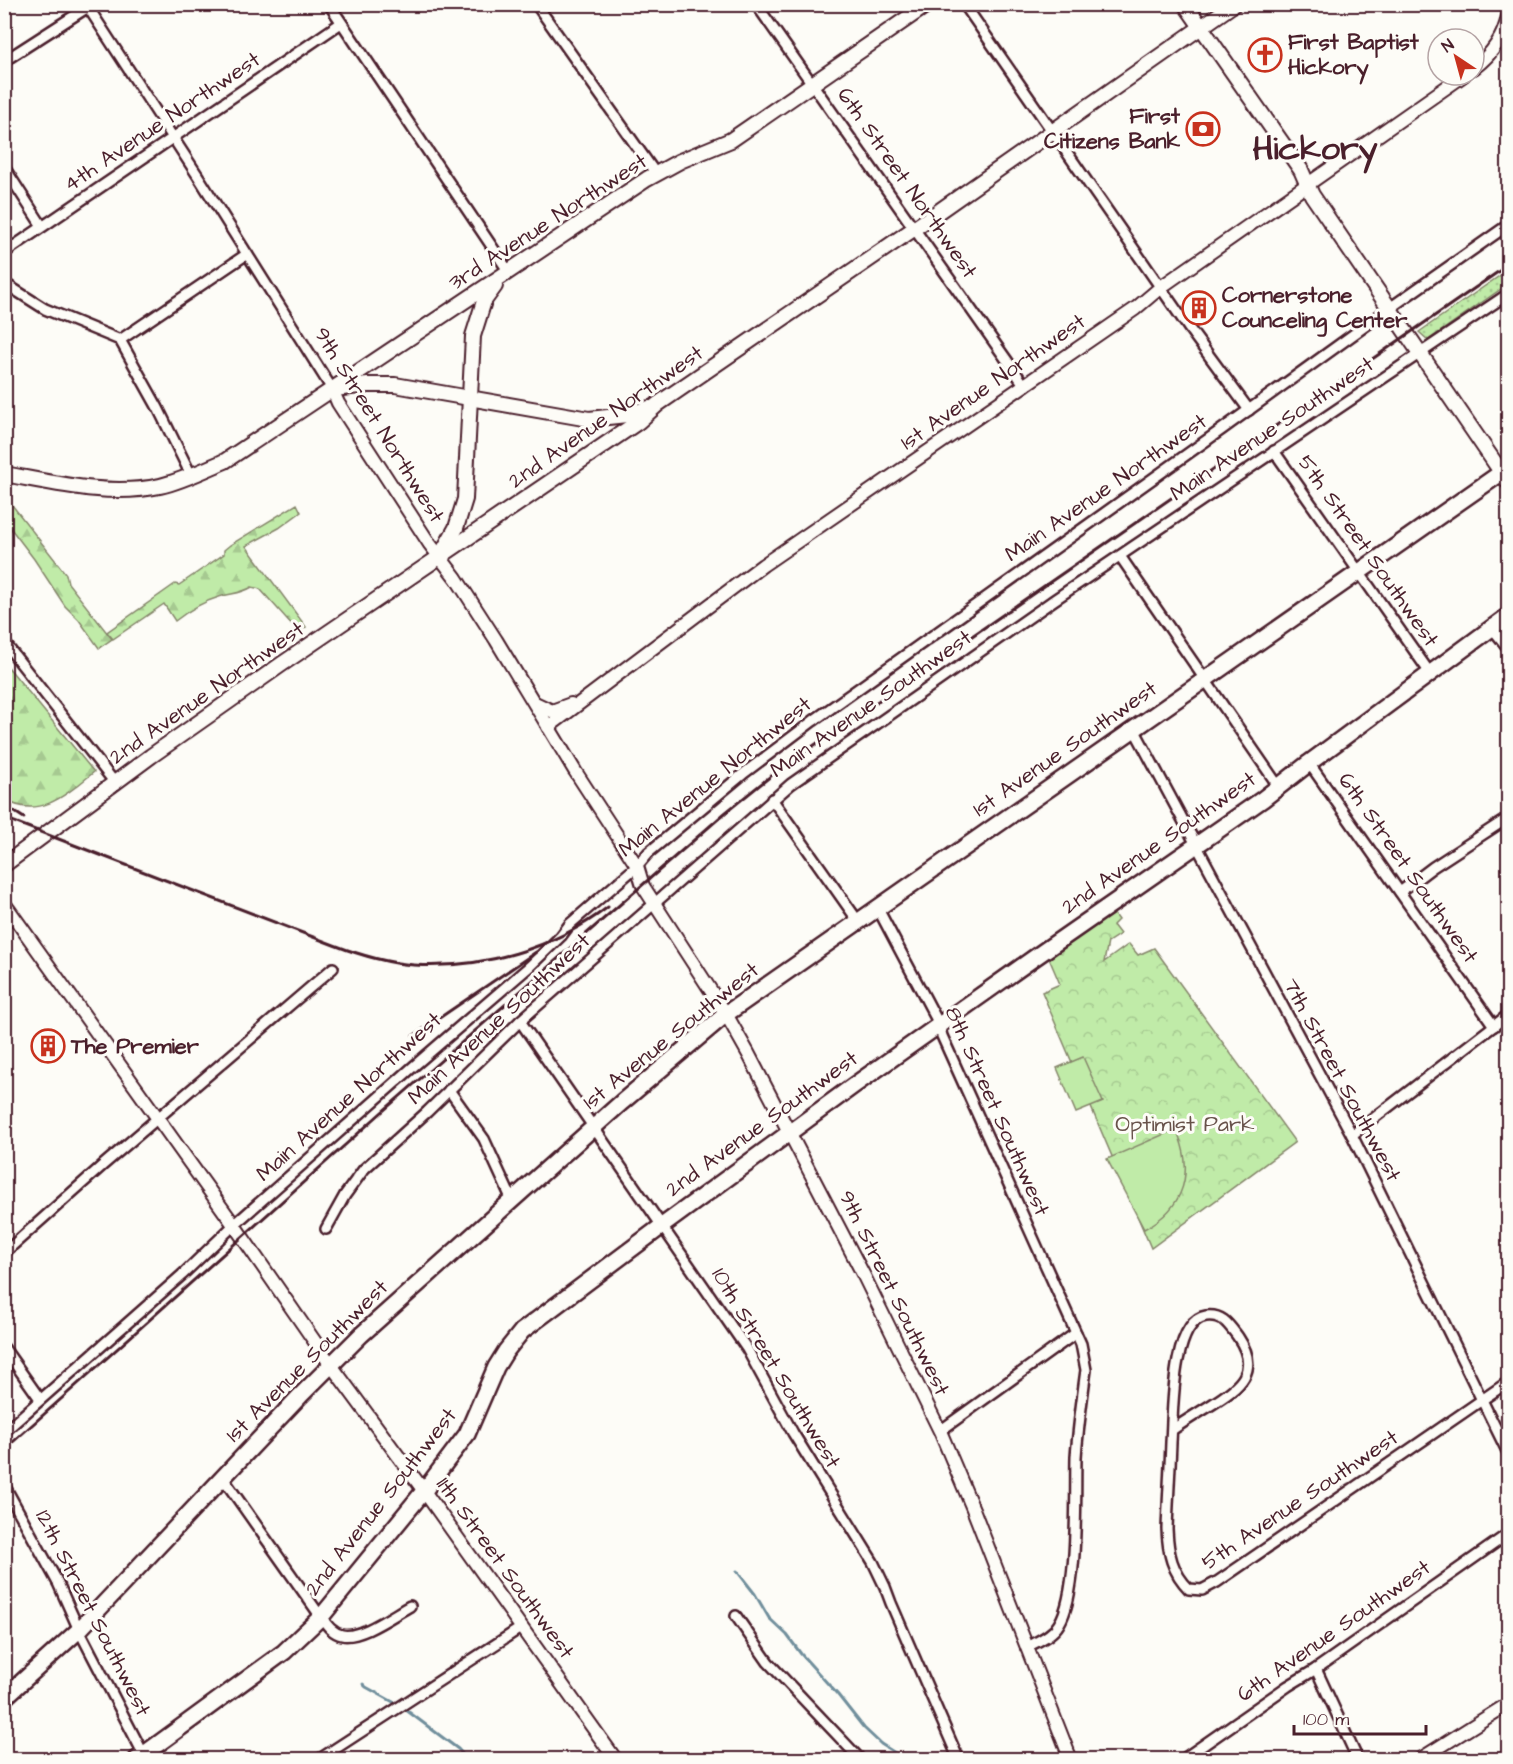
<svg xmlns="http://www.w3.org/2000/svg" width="1513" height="1764" font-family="'Architects Daughter',sans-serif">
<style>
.grass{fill:url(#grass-dots);stroke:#85856a;stroke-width:1.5}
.forest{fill:url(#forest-firs);stroke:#85856a;stroke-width:1.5}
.park{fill:url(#park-crowns);stroke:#85856a;stroke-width:1.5}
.pitch{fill:#c0eba8;stroke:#85856a;stroke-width:1.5}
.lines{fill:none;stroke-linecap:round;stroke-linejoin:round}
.stream{stroke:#718f9c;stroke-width:3}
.minor-casing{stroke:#4a1f2b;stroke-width:14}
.tertiary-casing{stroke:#4a1f2b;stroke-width:16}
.secondary-casing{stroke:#4a1f2b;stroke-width:18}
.primary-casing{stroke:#4a1f2b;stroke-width:20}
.minor{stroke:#fdfcf7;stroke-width:9}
.tertiary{stroke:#fdfcf7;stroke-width:12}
.secondary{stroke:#fdfcf7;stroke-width:14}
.primary{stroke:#fdfcf7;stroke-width:15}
.rail{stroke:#4a1f2b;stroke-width:3}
.labels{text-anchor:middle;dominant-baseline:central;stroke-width:6;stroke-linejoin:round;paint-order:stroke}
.poi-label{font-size:22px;font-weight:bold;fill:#4a1f2b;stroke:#fdfcf7;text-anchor:start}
.street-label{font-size:22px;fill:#4a1f2b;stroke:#fdfcf7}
.park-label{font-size:22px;fill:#68524a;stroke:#fdfcf7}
.town-label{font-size:34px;font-weight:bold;fill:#4a1f2b;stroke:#fdfcf7}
</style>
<defs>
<pattern id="grass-dots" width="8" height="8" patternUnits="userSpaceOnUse" patternTransform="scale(1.5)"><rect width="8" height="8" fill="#c0eba8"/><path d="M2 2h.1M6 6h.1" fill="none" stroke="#a6c991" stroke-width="1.8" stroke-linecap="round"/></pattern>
<pattern id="forest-firs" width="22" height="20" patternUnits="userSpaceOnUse" patternTransform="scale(1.5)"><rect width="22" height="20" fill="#c0eba8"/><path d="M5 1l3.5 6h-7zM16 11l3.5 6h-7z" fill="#a6c991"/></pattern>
<pattern id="park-crowns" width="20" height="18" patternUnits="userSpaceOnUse" patternTransform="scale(1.5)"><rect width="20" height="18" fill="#c0eba8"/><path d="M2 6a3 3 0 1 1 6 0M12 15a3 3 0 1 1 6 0" fill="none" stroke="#a6c991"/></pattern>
</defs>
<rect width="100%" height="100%" fill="#fdfcf7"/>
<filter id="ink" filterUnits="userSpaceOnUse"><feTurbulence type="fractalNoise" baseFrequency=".0167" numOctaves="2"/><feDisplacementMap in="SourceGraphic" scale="12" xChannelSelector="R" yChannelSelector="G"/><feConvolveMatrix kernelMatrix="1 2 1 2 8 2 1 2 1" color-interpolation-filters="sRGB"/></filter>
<g filter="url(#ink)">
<path class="grass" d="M1508,270V284L1428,340L1419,332Z"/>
<g class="forest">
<path d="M5,496L66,574L68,583L112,639L99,648L79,620L65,606L34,559L5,521Z"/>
<path d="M297,504L301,512L279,528L246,546L306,627L301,630L294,627L260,589L252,587C241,594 231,593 219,597C202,602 189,610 175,621L164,604L113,639L107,632L175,584L179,585L224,554V550L230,545Z"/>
<path d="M4,662L94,772C67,794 40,820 5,800Z"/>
</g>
<path class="park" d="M1113,913L1118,920L1113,925L1120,934L1108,942L1104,962L1129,944L1138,955L1154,948L1295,1142L1151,1248L1042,992L1060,984L1048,956Z"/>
<g class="pitch">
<path d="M1083,1057L1103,1102L1076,1113L1057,1068Z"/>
<path d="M1176,1129C1195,1171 1185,1208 1144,1229L1107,1159Z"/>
</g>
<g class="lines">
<g class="stream">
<path d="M737,1571L755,1594L769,1618L787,1635L801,1654L838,1695L864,1728L881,1744L906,1760"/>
<path d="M363,1684L366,1687L395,1703"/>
<path d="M406,1710L458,1749L468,1760"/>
</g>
<g class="minor-casing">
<g id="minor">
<path d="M86,4L198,176L332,389"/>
<path d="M329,4L509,272"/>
<path d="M536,4L656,174"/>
<path d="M756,4L1025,386"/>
<path d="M964,4L1188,327L1249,410"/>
<path d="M4,61L88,7"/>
<path d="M4,167L42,226"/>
<path d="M4,253L341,23"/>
<path d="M4,283L45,309L120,340"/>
<path d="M120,340L247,254"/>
<path d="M120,340L158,408L191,475"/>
<path d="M1274,451L1430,673"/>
<path d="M1120,556L1279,787"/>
<path d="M1492,628L1508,648"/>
<path d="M4,642L115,783"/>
<path d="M1134,729L1352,1135L1508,1453"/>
<path d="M1309,763L1494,1026"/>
<path d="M772,799L858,921"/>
<path d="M1400,892L1433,867L1508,818"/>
<path d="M877,907L939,1024L942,1036L1081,1344L1086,1370C1082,1399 1078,1428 1076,1457C1075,1497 1079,1592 1059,1624C1052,1636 1037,1641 1026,1648"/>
<path d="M520,1021L747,1349L793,1433L873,1562L885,1587L891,1603L959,1760"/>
<path d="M449,1090L484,1139L512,1200"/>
<path d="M1352,1135L1508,1015"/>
<path d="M326,1229L345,1195L364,1169L427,1112L520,1021L791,784L1054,600L1508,294"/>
<path d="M4,1253L103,1165L333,968"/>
<path d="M4,1348L40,1399"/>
<path d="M1172,1430C1185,1421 1198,1413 1211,1405C1240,1387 1261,1371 1238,1337C1229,1325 1223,1314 1206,1316C1171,1321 1173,1415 1171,1442C1170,1471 1168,1500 1167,1529C1168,1553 1172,1572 1189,1589L1202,1590L1217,1582L1508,1382"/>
<path d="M940,1431L1076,1333"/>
<path d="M4,1432L182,1275L234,1225L414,1066L530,966L561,936L570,924L637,866L648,853L743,774L813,721L1221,430L1390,308L1508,225"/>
<path d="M223,1478L321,1617C327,1625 332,1633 342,1635C361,1639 393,1615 410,1606"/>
<path d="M4,1485L58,1583L79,1630L145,1757"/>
<path d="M736,1616L768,1662L861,1760"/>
<path d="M1316,1669L1358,1760"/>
<path d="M318,1760L522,1627"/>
<path d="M1182,1760L1288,1686L1316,1669L1508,1534"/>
</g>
</g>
<g class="tertiary-casing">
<g id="tertiary">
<path d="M1474,68C1491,55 1504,37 1508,16"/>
<path d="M332,389L338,403L429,543L456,578L496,640L575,771L637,866L643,886L726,1014L748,1053L863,1274L940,1431L973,1509L1071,1760"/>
<path d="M535,703L552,711L571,704"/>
<path d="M548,727L763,565L1135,309L1161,287L1464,75"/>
<path d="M4,903L234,1225L331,1365L424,1491L616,1760"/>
<path d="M1419,1760L1508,1704"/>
</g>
</g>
<g class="secondary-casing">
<g id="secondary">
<path d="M1185,4L1301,170L1312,195L1508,482"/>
<path d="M334,389L368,385H395L589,419L627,415L649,408"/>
<path d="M4,474C55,483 109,497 160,486C182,481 204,470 225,461L647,179L680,161L731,140L928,4"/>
<path d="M442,553L456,528L465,499L473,336L484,301L495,286"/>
<path d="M4,865L151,756L282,664L638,422L658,404L915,228L1234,4"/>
</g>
</g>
<g class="primary-casing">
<g id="primary">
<path d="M4,1698L79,1630L300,1396L361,1335L622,1102L726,1014L1508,468"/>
<path d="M136,1760L284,1652L321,1617L424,1491L467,1434L496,1367L506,1351L522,1331L662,1226L853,1086L1034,958L1263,799L1309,763L1508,616"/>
</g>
</g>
<use href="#minor" class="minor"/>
<use href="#tertiary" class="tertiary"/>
<use href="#secondary" class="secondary"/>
<use href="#primary" class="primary"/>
<g class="rail">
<path d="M4,805L24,818"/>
<path d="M4,818L334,945C360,955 386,963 414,965C481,969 554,949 608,907"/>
<path d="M413,1036L536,952"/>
<path d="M4,1450L382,1112L725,813L777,771L1508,265"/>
</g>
</g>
</g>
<defs>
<g id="church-ring" transform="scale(1.725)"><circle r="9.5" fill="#fdfcf7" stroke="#c8321e" stroke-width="1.5"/><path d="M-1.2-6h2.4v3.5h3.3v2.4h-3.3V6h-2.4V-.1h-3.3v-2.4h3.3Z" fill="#c8321e"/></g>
<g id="bank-ring" transform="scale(1.725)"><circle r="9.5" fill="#fdfcf7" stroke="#c8321e" stroke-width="1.5"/><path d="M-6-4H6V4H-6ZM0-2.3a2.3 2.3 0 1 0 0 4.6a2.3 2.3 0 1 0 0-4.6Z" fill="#c8321e"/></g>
<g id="building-ring" transform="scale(1.725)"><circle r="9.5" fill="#fdfcf7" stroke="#c8321e" stroke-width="1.5"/><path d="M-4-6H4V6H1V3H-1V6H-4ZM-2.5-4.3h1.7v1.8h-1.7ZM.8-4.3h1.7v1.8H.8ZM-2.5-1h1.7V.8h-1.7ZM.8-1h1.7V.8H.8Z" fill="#c8321e"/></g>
</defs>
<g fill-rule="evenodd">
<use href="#church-ring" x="1265" y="55"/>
<use href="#bank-ring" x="1203" y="129"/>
<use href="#building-ring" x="1199" y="308"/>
<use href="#building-ring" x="48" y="1046"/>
</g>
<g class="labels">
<g class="poi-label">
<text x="1288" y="42">First Baptist<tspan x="1288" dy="25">Hickory</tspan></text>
<text x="1180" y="116" text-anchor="end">First<tspan x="1180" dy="25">Citizens Bank</tspan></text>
<text x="1222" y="295">Cornerstone<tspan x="1222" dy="25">Counceling Center</tspan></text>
<text x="71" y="1046">The Premier</text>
</g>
<g class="street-label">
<text transform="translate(162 122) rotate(-34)">4th Avenue Northwest</text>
<text transform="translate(907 183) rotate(55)">6th Street Northwest</text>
<text transform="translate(548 222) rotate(-33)">3rd Avenue Northwest</text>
<text transform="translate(993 382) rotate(-35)">1st Avenue Northwest</text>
<text transform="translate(606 417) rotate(-35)">2nd Avenue Northwest</text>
<text transform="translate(379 425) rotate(58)">9th Street Northwest</text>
<text transform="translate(1272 429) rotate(-34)">Main Avenue Southwest</text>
<text transform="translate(1106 488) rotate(-35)">Main Avenue Northwest</text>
<text transform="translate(1368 551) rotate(55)">5th Street Southwest</text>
<text transform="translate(207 693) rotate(-35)">2nd Avenue Northwest</text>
<text transform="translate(871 704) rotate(-35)">Main Avenue Southwest</text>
<text transform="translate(1065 749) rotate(-35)">1st Avenue Southwest</text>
<text transform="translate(715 777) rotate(-39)">Main Avenue Northwest</text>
<text transform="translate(1159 843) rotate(-35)">2nd Avenue Southwest</text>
<text transform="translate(1408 868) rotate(55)">6th Street Southwest</text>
<text transform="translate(499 1019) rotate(-43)">Main Avenue Southwest</text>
<text transform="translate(671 1036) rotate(-39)">1st Avenue Southwest</text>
<text transform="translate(1342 1080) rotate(62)">7th Street Southwest</text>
<text transform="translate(349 1097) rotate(-42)">Main Avenue Northwest</text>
<text transform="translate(997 1111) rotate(66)">8th Street Southwest</text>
<text transform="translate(762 1124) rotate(-36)">2nd Avenue Southwest</text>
<text transform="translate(894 1293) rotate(64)">9th Street Southwest</text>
<text transform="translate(307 1361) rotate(-45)">1st Avenue Southwest</text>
<text transform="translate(776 1368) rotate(59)">10th Street Southwest</text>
<text transform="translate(1300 1500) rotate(-34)">5th Avenue Southwest</text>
<text transform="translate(381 1502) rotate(-52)">2nd Avenue Southwest</text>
<text transform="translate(505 1568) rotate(54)">11th Street Southwest</text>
<text transform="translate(93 1613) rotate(63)">12th Street Southwest</text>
<text transform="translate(1334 1631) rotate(-35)">6th Avenue Southwest</text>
</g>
<g class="park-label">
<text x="1185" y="1124">Optimist Park</text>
</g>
<g class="town-label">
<text x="1315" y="149">Hickory</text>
</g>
</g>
<rect width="1513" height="1764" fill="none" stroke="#fdfcf7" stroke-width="24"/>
<rect x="12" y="12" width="1489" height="1740" fill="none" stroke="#4a1f2b" stroke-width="2" filter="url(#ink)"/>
<g transform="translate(1456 57) rotate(324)"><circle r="28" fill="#fdfcf7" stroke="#b5a4a5" stroke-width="1.5"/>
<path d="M0-4.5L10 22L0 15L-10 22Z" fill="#c8321e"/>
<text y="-9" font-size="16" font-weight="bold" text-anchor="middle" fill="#4a1f2b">N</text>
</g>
<path d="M1294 1725v9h132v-9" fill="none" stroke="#4a1f2b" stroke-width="3"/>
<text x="1303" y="1725" font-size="18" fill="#4a1f2b" stroke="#fdfcf7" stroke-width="4.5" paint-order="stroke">100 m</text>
</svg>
